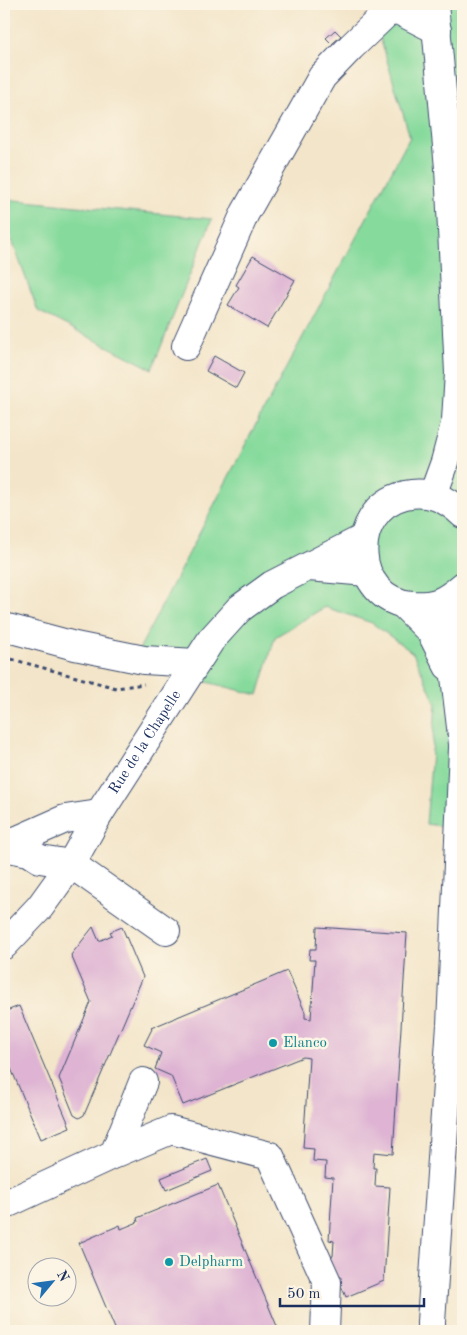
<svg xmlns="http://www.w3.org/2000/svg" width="467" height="1335" font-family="'Old Standard TT',serif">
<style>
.green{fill:#86da9c;stroke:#50847d}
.building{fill:#deb3d3}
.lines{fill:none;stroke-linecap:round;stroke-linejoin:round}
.minor-casing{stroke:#3b4a6e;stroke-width:30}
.major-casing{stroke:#3b4a6e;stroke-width:30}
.path{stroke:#3b4a6e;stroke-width:3;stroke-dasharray:4 4;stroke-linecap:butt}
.minor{stroke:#fff;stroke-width:28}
.major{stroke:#fff;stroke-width:28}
.culture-dot{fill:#0f9aa8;stroke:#fcf5e5;stroke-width:2}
.labels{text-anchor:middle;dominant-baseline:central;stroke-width:5;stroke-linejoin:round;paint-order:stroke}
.street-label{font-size:15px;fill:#1b2f5e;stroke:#fcf5e5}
.culture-label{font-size:15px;fill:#0d838f;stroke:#fcf5e5;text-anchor:start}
</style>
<rect width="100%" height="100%" fill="#fcf5e5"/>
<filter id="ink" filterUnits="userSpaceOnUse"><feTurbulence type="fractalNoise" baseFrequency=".02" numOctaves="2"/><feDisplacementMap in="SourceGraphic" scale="10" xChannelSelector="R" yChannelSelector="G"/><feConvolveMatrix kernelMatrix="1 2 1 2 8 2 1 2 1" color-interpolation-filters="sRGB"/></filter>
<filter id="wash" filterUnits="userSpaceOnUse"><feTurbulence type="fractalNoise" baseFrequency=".0096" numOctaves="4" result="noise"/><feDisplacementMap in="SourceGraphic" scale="20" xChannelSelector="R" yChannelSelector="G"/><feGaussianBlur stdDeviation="1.12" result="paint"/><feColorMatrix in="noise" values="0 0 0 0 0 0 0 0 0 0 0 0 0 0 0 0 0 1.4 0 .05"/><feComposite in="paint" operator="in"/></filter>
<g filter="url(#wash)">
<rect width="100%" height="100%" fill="#f3e5c9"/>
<g class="green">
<path d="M370,4H463V829L426,824L436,704L413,653L372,623L325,607L275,637L258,695L132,663L255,426L410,137Z"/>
<path d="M4,199L212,219L152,369L38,311L4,219Z"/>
</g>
<g id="blocks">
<g class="building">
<path d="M335,30L341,36L332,44L326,38Z"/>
<path d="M253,256L295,280L267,328L228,305L239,287L236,285Z"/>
<path d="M214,356L244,373L236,388L206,371Z"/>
<path d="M93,927L99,941L112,935L110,932L122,927L143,977L84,1115L79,1118L74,1115L59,1078L91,1002L71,955Z"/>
<path d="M317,927L407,933L393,1154L374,1152L373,1168H376L375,1186L390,1187L384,1281L346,1297L329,1258L333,1256L334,1241L329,1240L333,1178L325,1177L326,1162L313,1161L314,1149L303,1148L309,1058L303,1057L183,1105L171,1076L155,1069L161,1053L144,1045L152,1029L151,1028L287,971L305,1012V1018L311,1019L315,960H309L310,949H316Z"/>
<path d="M19,1006L70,1127L41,1139L4,1052V1012Z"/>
<path d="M207,1159L212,1171L166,1190L161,1178Z"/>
<path d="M218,1185L279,1331H116L79,1243L120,1225L121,1229L138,1222L137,1218Z"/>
</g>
</g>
</g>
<g filter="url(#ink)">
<use href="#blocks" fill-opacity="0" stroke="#3b4a6e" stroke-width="1"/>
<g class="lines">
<g class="minor-casing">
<g id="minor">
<path d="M386,4L437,30"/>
<path d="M186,346L245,213L322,77L351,47L393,7"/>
<path d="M309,567L367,572"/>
<path d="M4,627L75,646L144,660L196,663"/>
<path d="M4,846L65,819L99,814"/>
<path d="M4,847L29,852L40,859L71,864L166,931"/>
<path id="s1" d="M4,945L40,907L71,864L99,814L211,640L239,609L272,585L364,538"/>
<path d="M114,1154L171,1130L270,1156L327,1282L325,1331"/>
<path d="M4,1205L114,1154L143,1082"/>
</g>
</g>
<g class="major-casing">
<g id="major">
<path d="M433,495L445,462L456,420L459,373L449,168L434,4"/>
<path d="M463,514C446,498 429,490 405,495C346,510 351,600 412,605C435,607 446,601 463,586"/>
<path d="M450,598L449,626L463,744"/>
<path d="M403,604L431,632L448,666"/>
<path d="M431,1331V1322L451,1025L463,748"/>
</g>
</g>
<path class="path" d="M4,657L116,688L144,684"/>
<use href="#minor" class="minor"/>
<use href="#major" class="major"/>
</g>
</g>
<g class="culture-dot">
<circle cx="273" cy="1043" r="5"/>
<circle cx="169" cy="1262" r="5"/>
</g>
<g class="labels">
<g class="street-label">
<text stroke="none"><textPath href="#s1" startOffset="248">Rue de la Chapelle</textPath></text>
</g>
<g class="culture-label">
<text x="283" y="1043">Elanco</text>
<text x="179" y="1262">Delpharm</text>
</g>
</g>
<rect width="467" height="1335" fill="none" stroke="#fcf5e5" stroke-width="20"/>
<g transform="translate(52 1282) rotate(61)"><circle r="24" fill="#fcf5e5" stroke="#a2a6af"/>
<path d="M0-4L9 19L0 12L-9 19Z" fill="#1f6fb2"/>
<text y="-8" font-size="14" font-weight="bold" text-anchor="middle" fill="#1b2f5e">N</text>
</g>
<path d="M280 1298v8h144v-8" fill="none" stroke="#1b2f5e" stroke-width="2.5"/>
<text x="287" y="1298" font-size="15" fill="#1b2f5e" stroke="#fcf5e5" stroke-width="4" paint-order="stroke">50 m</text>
</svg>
